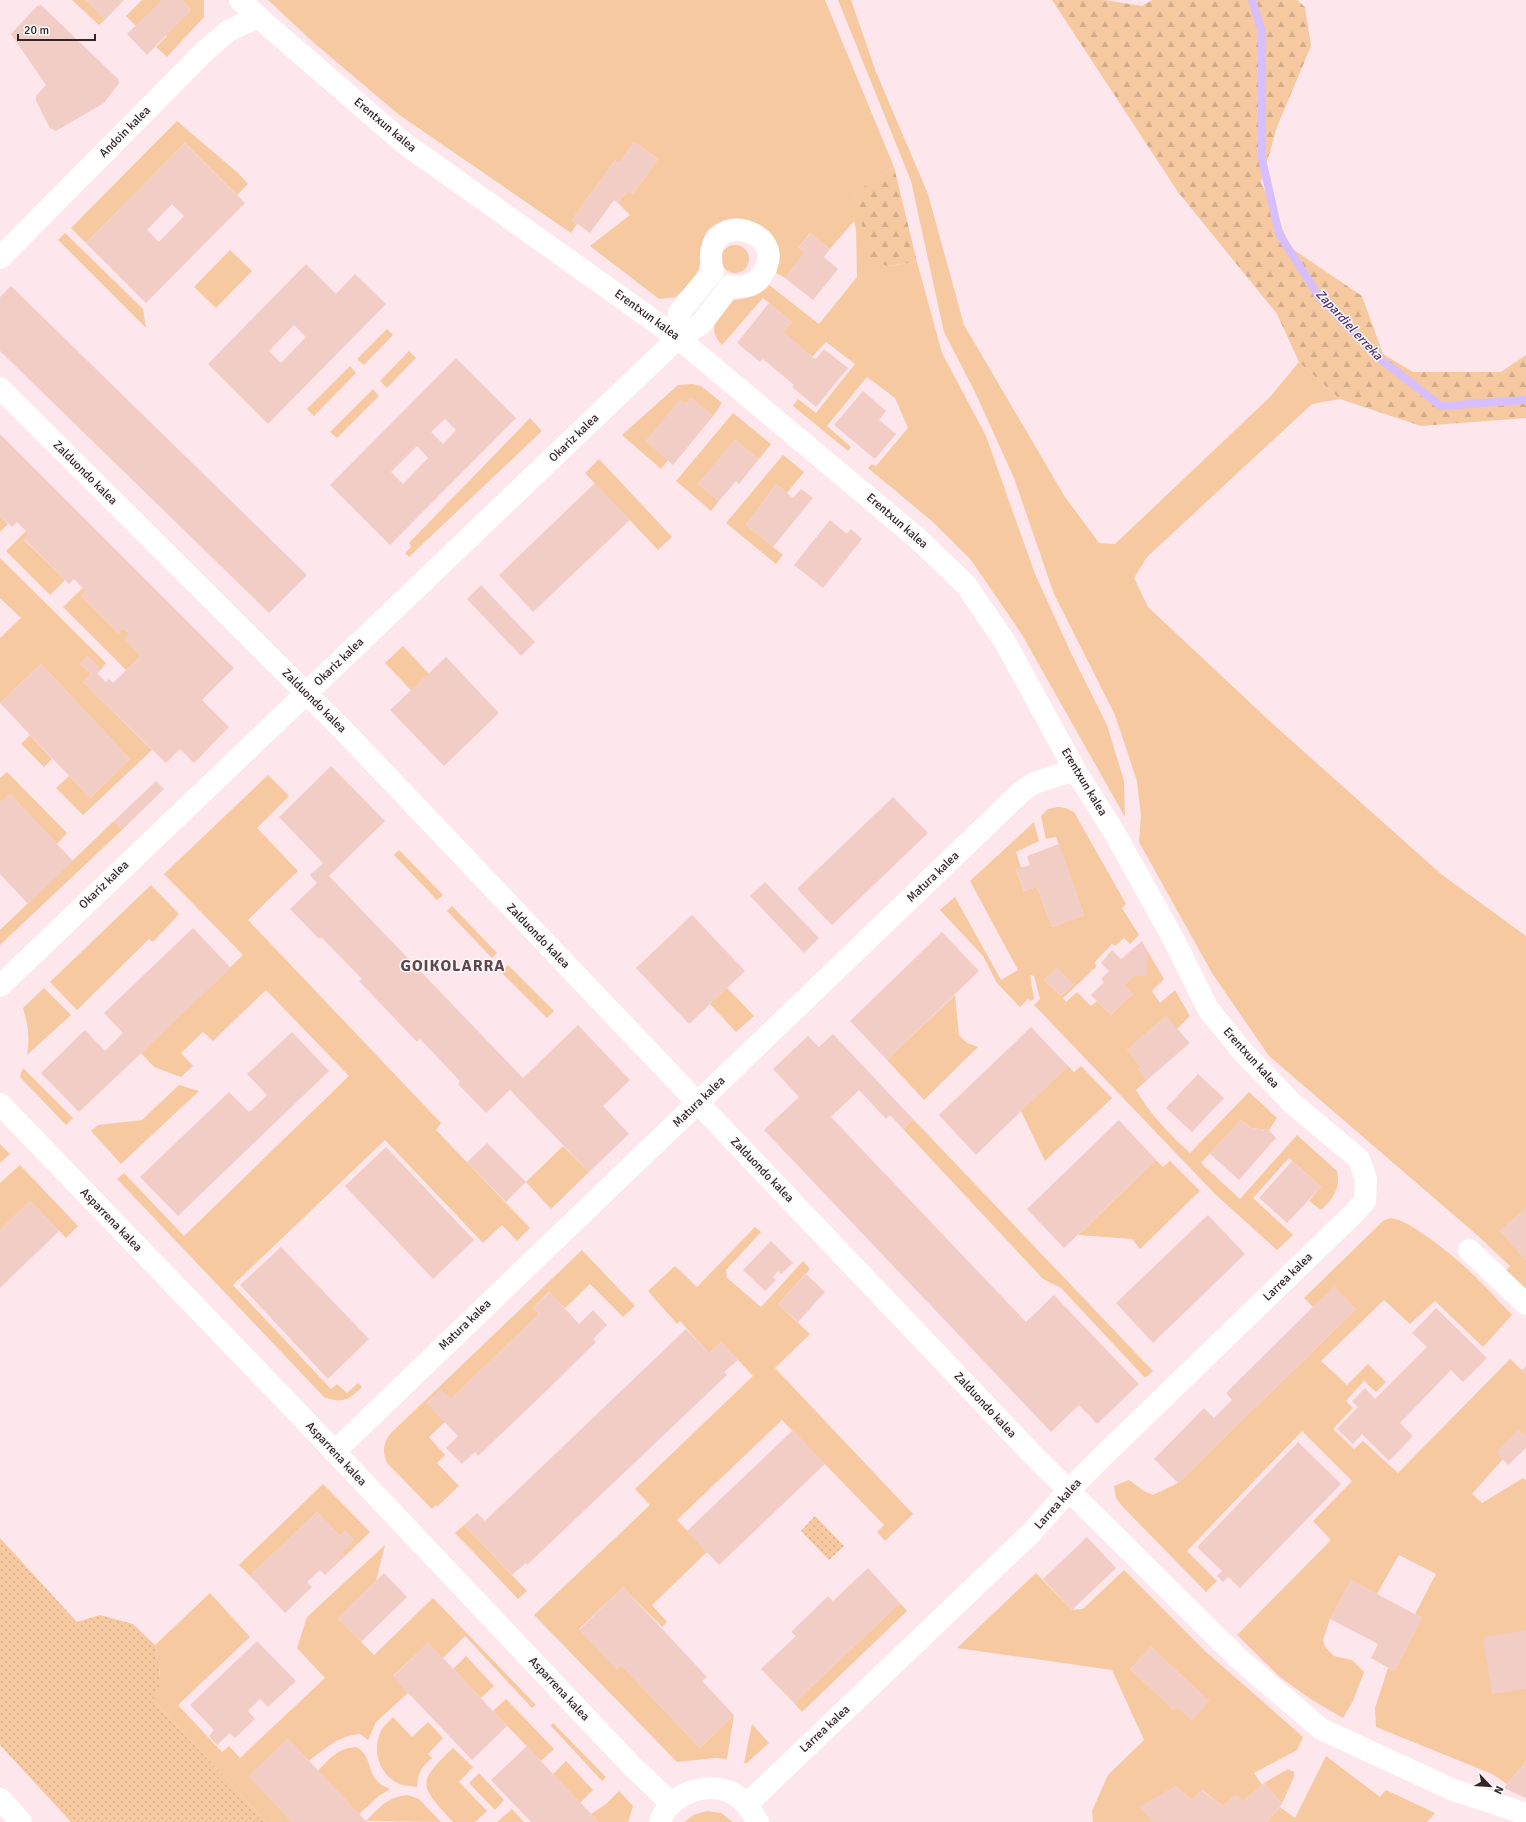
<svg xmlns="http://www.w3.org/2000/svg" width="1526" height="1822" font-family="Signika,sans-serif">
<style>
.green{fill:#f6c9a1;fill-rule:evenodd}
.forest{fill:url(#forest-firs)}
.park{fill:url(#park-dots)}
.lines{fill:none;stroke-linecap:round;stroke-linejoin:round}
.stream{stroke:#d6bffc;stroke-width:8}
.building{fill:#f2cdc5;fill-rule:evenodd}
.minor{stroke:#fff;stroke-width:22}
.major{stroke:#fff;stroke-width:22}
.labels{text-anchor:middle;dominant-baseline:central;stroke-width:3;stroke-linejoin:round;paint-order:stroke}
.street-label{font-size:12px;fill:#332528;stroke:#fbfbfb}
.water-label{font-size:13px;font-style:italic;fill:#513278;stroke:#fbfbfb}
.district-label{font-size:16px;font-weight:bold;letter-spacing:1px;fill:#63444c;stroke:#fbfbfb}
</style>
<defs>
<pattern id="forest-firs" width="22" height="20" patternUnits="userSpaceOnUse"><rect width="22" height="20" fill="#f6c9a1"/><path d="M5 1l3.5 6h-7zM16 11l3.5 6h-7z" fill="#d3ac8b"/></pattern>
<pattern id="park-dots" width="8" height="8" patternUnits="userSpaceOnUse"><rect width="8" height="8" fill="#f6c9a1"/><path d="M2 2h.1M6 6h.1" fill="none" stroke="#d3ac8b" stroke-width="1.8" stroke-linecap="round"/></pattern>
</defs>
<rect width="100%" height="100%" fill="#fee7ec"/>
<g class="green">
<path d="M72,0H86L105,20L99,25Z"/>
<path d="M142,0H163L136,26L126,16Z"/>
<path d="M182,0H204V17L167,57L156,47L167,36L166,34L191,10Z"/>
<path d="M268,0H825L894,167L855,194L887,266L917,262L942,353L986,436L1035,574L1071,653L1107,725L1124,781L1125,817L1021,633L971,560L933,522L868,468L872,464L876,466L908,428L895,398L867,377L827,426L851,447L848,451L793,406L798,399L816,413L855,364L826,342L812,357L783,332L792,322L763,298L722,345C705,327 719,315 731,300C745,299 760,297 769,285L819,324L857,277L856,229L854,221L830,249L810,233L799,247L805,253L785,278L776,273C788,238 746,203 715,225C713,226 710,228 708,230C699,242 703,258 698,271C695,279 682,291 676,297L659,299L590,246L630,215L618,203L628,191L633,194L658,159L634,142L619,163L615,160L572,220L577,224L571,233L398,114L313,42Z"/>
<path d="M838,0H851L876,72L928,194L964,325L1065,497L1099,543L1115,544L1270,397L1299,362L1340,399L1312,404L1147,557L1134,578L1148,607L1274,725L1441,874L1526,936V1208L1500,1231L1526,1260V1294L1505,1272L1510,1266L1477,1235L1269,1056L1212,973L1139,842L1141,816L1137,781L1115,715L1054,594L1014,478L975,392L944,332L911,181Z"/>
<path d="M177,121L238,173L248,184L237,195L185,143L86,243L71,228Z"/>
<path d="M65,233L143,309L146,328L58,240Z"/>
<circle cx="735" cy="259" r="14"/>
<path d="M230,250L252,271L216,308L194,287Z"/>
<path d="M387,329L393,335L364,365L357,359Z"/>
<path d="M409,351L416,358L387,388L380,381Z"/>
<path d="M350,366L356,373L314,416L307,409Z"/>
<path d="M693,384L701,386L722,403L713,416L691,398L686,404L680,399L668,460L661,469L622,435L678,385Z"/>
<path d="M373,389L379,396L337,438L330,432Z"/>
<path d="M733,413L771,444L759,459L735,440L698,484L719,501L711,511L676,481Z"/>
<path d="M530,418L542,431L409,557L405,553L411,547L409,543Z"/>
<path d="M783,455L804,472L787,493L776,484L746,525L783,555L776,564L726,523Z"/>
<path d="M599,459L672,537L658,550L585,473Z"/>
<path d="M0,516L8,524L0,532Z"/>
<path d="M26,531L29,534L24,540L65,580L50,595L6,551Z"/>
<path d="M0,558L106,663L101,670L87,656L80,664L91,674L83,682L152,750L83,815L56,788L69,776L90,798L130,759L41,664L0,703V638L21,618L0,598Z"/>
<path d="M83,588L86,591L81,596L118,633L123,628L130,634L125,639L141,656L126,670L63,607Z"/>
<path d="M403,646L429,674L411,690L385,663Z"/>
<path d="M30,735L52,759L44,767L21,744Z"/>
<path d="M7,772L67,833L57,844L10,794L0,803V778Z"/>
<path d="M268,775L289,796L257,828L298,871L248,920L441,1123L436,1130L530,1228L517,1241L502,1225L483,1243L385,1140L233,1285L331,1389L337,1384L347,1393L358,1383L362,1387C349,1400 342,1404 324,1397L117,1179L124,1173L184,1236L349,1076L266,990L213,1041L203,1032L181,1053L193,1066L181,1077L154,1067L141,1053L243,955L164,874Z"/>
<path d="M1058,807L1066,808L1074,812L1126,904L1122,908L1139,935L1130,944L1124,938L1115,946L1112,944L1095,962L1096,967L1063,998L1066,1002L1077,992L1091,1006L1097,1001L1111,1015L1133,994L1125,985L1148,952L1164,979L1152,991L1160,1003L1175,990L1190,1016L1177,1029L1166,1016L1127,1050L1141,1067L1138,1069L1147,1080L1136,1090C1150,1114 1170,1135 1190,1153L1249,1092L1277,1118L1269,1130L1251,1128L1241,1120L1201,1163L1240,1199L1297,1135L1337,1171C1341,1188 1333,1199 1321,1210L1309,1201L1321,1187L1289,1158L1253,1198L1293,1235L1277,1250L1216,1195L1034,1005L1040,999L1034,976L1030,975L1034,999L1031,1001L1028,999L1020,1007L997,983L983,956L940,910L955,897L1001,980L1018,970L970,881L1034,822L1039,841L1016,852L1021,868L1016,870L1024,891L1037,887L1052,927L1084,915L1056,837L1046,839L1041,816L1048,809ZM1057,968L1073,985L1061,996L1044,980Z"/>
<path d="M114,821L122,830L0,945V930Z"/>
<path d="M399,850L443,895L437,900L394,855Z"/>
<path d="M151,885L179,914L153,942L149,939L77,1010L50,982Z"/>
<path d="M452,906L497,953L492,958L447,911Z"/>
<path d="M508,965L554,1011L547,1018L501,972Z"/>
<path d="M44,988L71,1015L27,1055C30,1038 28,1024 23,1008Z"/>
<path d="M727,988L754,1016L736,1032L710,1004Z"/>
<path d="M955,995L959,1035L967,1043L978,1047L924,1100L887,1060Z"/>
<path d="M1068,1066L1074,1072L1081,1066L1112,1098L1045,1161L1021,1111Z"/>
<path d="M23,1068L73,1118L66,1125L20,1077Z"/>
<path d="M179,1085L199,1091L121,1164L91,1131L98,1125L142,1120Z"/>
<path d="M913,1119L1153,1371L1145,1378L1061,1288L1043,1279L903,1129Z"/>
<path d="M0,1144L10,1154L0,1163Z"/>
<path d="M563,1146L589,1172L551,1209L526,1182Z"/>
<path d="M1156,1160L1163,1167L1170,1161L1200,1191L1140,1249L1132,1239L1078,1235Z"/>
<path d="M20,1165L78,1226L66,1238L30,1201L0,1230V1183Z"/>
<path d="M1390,1218C1404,1220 1414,1228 1426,1236C1460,1259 1484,1285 1512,1315L1483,1347L1435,1301L1410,1324L1384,1300L1321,1361L1347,1385L1368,1364L1386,1382L1376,1392L1364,1381L1346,1401L1353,1408L1333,1429L1354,1449L1363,1441L1398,1473L1510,1359L1526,1374V1437L1519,1430L1503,1459L1472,1494L1482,1503L1523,1478L1526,1480V1762L1507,1784L1492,1774L1376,1727L1375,1708L1388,1668L1394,1671L1422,1618L1415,1614L1436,1574L1399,1555L1377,1594L1351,1580L1330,1619L1323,1640L1325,1647L1334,1656L1352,1660L1364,1672L1353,1701L1343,1718L1312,1700L1280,1677L1237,1635L1331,1540L1313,1521L1352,1481L1302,1431L1187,1551L1217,1581L1206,1592L1122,1506L1116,1498L1114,1486L1129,1480L1144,1491L1153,1495L1178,1483L1356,1309L1334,1287L1313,1307L1304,1298L1383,1221Z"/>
<path d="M755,1227L761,1232L726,1270L727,1278L761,1307L803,1261L810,1269L778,1304L810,1334L775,1368L913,1514L885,1541L877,1532L884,1525L782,1420L677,1520L707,1552L652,1605L667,1622L662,1627L623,1587L579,1629L617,1669L621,1665L700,1748L734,1715L727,1759L715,1758L677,1762L534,1615L650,1505L635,1489L753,1376L721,1342L709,1353L680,1321L677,1324L648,1291L675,1266L697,1287Z"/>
<path d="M582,1250L635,1306L623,1317L590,1284L565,1308L549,1292L533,1308L539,1314L451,1399L441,1390L427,1403L445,1422L429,1437L445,1455L437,1463L459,1486L437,1507L436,1505L432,1509L387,1463C382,1451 383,1443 391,1433Z"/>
<path d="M323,1484L370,1532L345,1556L341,1552L354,1540L345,1531L340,1536L317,1512L250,1576L239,1565Z"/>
<path d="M464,1525L527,1591L518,1599L455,1533Z"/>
<path d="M385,1545L376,1581L338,1618L374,1655L433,1598L536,1705L532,1708L465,1636L443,1658L428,1643L393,1676L408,1693L376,1722L368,1740L360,1734C338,1736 326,1748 309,1761L288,1739L249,1776L292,1822H266L153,1700C163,1677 160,1669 155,1645L210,1593L250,1637L178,1705L222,1752L229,1746L240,1758L325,1678L297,1648L307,1617Z"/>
<path d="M1124,1570L1205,1651L1303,1737L1297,1750L1254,1773L1262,1785L1243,1801L1236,1795L1223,1806L1202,1790L1192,1800L1176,1786L1140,1807L1154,1822H1093L1092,1811L1108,1775L1144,1740L1112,1670L957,1648L1036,1573L1072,1610L1083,1609ZM1151,1647L1209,1701L1192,1720L1177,1707L1174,1710L1130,1669Z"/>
<path d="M900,1603L907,1611L802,1712L794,1703Z"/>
<path d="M466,1656L494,1686L481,1698L453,1669Z"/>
<path d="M506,1699L554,1749L541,1761L493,1711Z"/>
<path d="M393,1717L412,1737L428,1722L443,1738L428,1754L432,1758C421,1767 418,1773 417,1787C412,1786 406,1786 402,1785C380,1777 371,1752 381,1731C383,1726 389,1722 393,1717Z"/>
<path d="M553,1723L606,1777L602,1781L551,1726Z"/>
<path d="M752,1724L769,1743L747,1763H744Z"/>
<path d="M355,1747C371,1752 367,1772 379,1783C382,1786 387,1787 390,1789L379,1796L359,1814L318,1771C330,1758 337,1749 355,1747Z"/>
<path d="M453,1748L473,1767L459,1782L487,1811L475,1822H453C420,1785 415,1784 453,1748Z"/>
<path d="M1326,1756L1380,1797L1386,1790L1435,1813L1427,1822H1267L1280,1807L1295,1818Z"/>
<path d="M566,1761L593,1790L580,1803L553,1774Z"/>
<path d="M1288,1769L1294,1772V1777L1282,1804L1264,1783Z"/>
<path d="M479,1773L504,1800L495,1810L469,1783Z"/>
<path d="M619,1791L633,1806L628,1822H599L591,1814L606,1804Z"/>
<path d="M408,1795L419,1799L441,1822L366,1821C380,1807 387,1797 408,1795Z"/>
<path d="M512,1809L524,1822H497Z"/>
<path d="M707,1811L721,1813L733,1822H685L693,1815Z"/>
</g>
<g class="forest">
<path d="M1052,0H1105L1142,6L1152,0H1297L1305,7L1311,46L1277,127L1261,182L1291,248L1362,296L1383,354L1413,372H1501L1526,355V418L1421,426L1340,399L1299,362L1277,314L1178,192Z"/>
<path d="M894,167L917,262L887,266L869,257L855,193Z"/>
</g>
<g class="park">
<path d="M815,1516L844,1546L829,1560L801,1531Z"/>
<path d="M0,1538L77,1622L100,1615L133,1624L155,1645L159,1665L160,1685L153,1700L266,1822H71L0,1745Z"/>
</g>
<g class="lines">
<path class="stream" d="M1252,0L1262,32V159L1279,234L1320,298L1380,359L1441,406L1526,400"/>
</g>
<g class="building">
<path d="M86,0H124L105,20Z"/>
<path d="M163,0H182L191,10L147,55L127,34Z"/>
<path d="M41,5L118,79L119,83L104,103L56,131L50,128L36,101V96L46,85L11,34L37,6Z"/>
<path d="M634,142L658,159L633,194L628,191L618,203L614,200L590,233L572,220L615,160L619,163Z"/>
<path d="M185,143L245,203L146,303L86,243ZM172,204L184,216L159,242L147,230Z"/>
<path d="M811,233L830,249L824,257L838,269L813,300L785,278L805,253L799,247Z"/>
<path d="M306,264L336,294L355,274L386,304L268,424L208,364ZM294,325L306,337L281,363L269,351Z"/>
<path d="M11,286L307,575L269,613L0,351V297Z"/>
<path d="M769,303L792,322L783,332L812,357L816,359L824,349L848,368L816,407L792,387L794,385L763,359L760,362L737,343Z"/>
<path d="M456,358L516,418L390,545L330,485ZM445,419L456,430L443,444L431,432ZM417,446L428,458L403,484L391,472Z"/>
<path d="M863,391L886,411L879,420L896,434L875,459L834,425Z"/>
<path d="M691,398L713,416L673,465L645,441L680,399L686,404Z"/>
<path d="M0,434L234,668L202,700L229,727L194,763L180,749L166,763L83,682L91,674L80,664L87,656L101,670L97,673L106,682L109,679L113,683L141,656L124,639L130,634L123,628L118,633L81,596L86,591L74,579L69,584L24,539L29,534L17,522L12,527L0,516Z"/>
<path d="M735,439L759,459L739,484L736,481L719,501L698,484Z"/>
<path d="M595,483L630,520L533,612L499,575Z"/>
<path d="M776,484L793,498L801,489L813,498L773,547L746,525Z"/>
<path d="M830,520L847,534L851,529L862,539L823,588L794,565Z"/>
<path d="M481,585L535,642L521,656L467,599Z"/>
<path d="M446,657L499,713L444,766L390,710Z"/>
<path d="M41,664L130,759L90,798L0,703Z"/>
<path d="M331,766L385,821L329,876L523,1078L578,1025L630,1080L603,1106L629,1134L589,1172L510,1090L486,1113L458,1084L460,1081L420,1039L417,1042L359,981L362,979L321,937L319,939L290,909L317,883L310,875L323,863L279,817Z"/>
<path d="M156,781L164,789L122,830L114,821Z"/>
<path d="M10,794L73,861L28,904L0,874V803Z"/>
<path d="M893,797L928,833L832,925L797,889Z"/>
<path d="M1059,844L1084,915L1052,927L1037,887L1024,891L1016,869L1030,865L1027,856Z"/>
<path d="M765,882L819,938L804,953L750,896Z"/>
<path d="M692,915L745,971L689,1024L636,968Z"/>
<path d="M193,928L231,968L79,1112L41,1073L85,1030L105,1051L123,1033L104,1013Z"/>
<path d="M942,932L979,971L887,1060L850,1021Z"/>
<path d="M1142,941L1148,952L1147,976H1135L1125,985L1133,994L1111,1015L1091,995L1104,982L1101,979L1109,971L1101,963L1112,950L1121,959Z"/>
<path d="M1057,967L1074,985L1061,996L1044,980Z"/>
<path d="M1166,1016L1190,1043L1147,1080L1138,1069L1141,1067L1127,1050Z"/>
<path d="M1031,1027L1068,1066L976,1155L939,1115Z"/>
<path d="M292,1032L329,1071L178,1216L140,1177L229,1092L249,1112L258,1104L267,1095L247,1074Z"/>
<path d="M833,1034L913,1119L903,1129L890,1115L886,1119L859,1090L831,1117L1026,1322L1054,1295L1139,1384L1097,1424L1079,1405L1051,1432L764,1130L799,1097L773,1069L808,1036L819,1047Z"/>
<path d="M1198,1074L1224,1098L1192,1132L1166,1108Z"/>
<path d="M1119,1120L1156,1160L1064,1248L1027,1209Z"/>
<path d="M1241,1120L1251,1128L1269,1130L1276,1138L1239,1180L1209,1153Z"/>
<path d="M487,1143L526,1182L506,1202L467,1162Z"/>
<path d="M386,1147L474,1240L433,1279L345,1186Z"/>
<path d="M1292,1161L1321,1187L1287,1223L1259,1198Z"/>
<path d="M30,1201L59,1231L0,1288V1230Z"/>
<path d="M1526,1208V1260L1500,1231Z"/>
<path d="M1208,1215L1245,1254L1153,1343L1116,1303Z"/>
<path d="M771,1241L793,1263L781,1274L778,1271L773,1277L776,1280L765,1291L743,1270Z"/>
<path d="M281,1247L369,1339L328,1379L240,1285Z"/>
<path d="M806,1274L825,1292L798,1322L778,1304Z"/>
<path d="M1334,1286L1356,1309L1178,1483L1154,1459L1204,1408L1214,1418L1232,1400L1226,1393Z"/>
<path d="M550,1292L579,1324L593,1310L607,1325L593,1339L596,1342L539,1398L478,1456L475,1452L462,1464L446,1448L458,1436L427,1404L441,1389L451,1399L539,1314L533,1308Z"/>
<path d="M1436,1308L1487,1358L1463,1382L1451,1370L1400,1423L1413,1436L1389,1461L1362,1434L1353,1444L1337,1429L1358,1407L1352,1401L1365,1388L1375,1399L1427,1347L1412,1333Z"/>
<path d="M686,1329L709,1353L721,1342L738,1360L724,1372L727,1375L527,1565L526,1563L512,1575L464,1525L477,1513L485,1521Z"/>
<path d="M1526,1366V1374L1522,1370Z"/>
<path d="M1519,1429L1526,1437V1448L1508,1465L1496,1452Z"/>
<path d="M793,1430L825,1464L719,1565L687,1531Z"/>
<path d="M1298,1442L1341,1484L1240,1588L1228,1577L1223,1582L1217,1576L1222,1571L1197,1547Z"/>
<path d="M317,1512L340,1536L345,1531L354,1540L341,1552L345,1556L325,1575L320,1570L307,1582L312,1587L285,1613L250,1576Z"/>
<path d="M1087,1537L1116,1568L1072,1610L1043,1579Z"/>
<path d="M868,1568L900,1603L794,1703L761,1669L796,1636L791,1632L828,1596L833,1601Z"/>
<path d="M384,1573L407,1597L361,1642L338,1618Z"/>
<path d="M1351,1580L1422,1618L1394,1671L1371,1658L1378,1644L1330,1619Z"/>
<path d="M623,1587L707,1677L702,1681L734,1715L700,1748L621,1665L617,1670L579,1630Z"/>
<path d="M1526,1630V1689L1492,1694L1483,1637Z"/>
<path d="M257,1641L296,1681L268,1707L260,1699L248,1711L255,1719L235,1738L230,1733L217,1745L209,1736L214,1730L190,1705Z"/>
<path d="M428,1642L507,1726L472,1760L393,1677Z"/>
<path d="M1151,1647L1209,1701L1192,1721L1177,1707L1174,1710L1130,1669Z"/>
<path d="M288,1739L309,1761L367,1822H292L248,1776Z"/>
<path d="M527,1746L553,1774L599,1822H531L491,1780Z"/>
<path d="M1526,1762V1798L1504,1788Z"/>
<path d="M1264,1783L1282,1804L1267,1822H1154L1139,1807L1176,1786L1192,1800L1201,1790L1223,1806L1236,1795L1243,1801Z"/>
</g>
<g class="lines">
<g class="minor">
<path d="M240,0L258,17L404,143L678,338L916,537L966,585L1005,642L1075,770L1114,832L1174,940L1208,1009L1243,1052L1293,1104L1359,1159L1366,1179L1365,1201L1352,1215L1102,1457L1068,1491L1032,1532L747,1804"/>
<path d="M0,258L207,49L228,31L258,17"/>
<path d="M0,388L344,731L1032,1454L1238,1658L1321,1729L1451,1789L1526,1814"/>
<path d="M0,986L678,338L701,324L730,286C743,288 755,286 762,275C794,227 696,206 713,271L679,313L678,338"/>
<path d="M0,1104L298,1413L631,1765L672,1804"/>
<path d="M1469,1250L1526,1304"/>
<path d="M334,1452L1019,794L1034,783L1075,770"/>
<path d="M660,1822C669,1793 708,1780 734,1794C745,1801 752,1811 758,1822"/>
</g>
<path class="major" d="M0,1799L21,1822"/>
</g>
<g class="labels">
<g class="street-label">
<text transform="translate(385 125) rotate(40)">Erentxun kalea</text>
<text transform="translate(125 132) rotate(-45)">Andoin kalea</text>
<text transform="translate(647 315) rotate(36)">Erentxun kalea</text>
<text transform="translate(574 438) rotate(-44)">Okariz kalea</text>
<text transform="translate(85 473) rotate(45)">Zalduondo kalea</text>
<text transform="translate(897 521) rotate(41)">Erentxun kalea</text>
<text transform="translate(339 662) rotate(-44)">Okariz kalea</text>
<text transform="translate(314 701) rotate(45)">Zalduondo kalea</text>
<text transform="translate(1084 782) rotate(59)">Erentxun kalea</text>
<text transform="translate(933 877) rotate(-44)">Matura kalea</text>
<text transform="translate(104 885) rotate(-44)">Okariz kalea</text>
<text transform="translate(538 936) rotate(46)">Zalduondo kalea</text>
<text transform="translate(1251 1058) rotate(48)">Erentxun kalea</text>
<text transform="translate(699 1102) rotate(-44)">Matura kalea</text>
<text transform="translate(762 1170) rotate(46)">Zalduondo kalea</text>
<text transform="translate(111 1220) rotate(46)">Asparrena kalea</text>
<text transform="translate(1288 1277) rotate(-44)">Larrea kalea</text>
<text transform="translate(465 1325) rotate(-44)">Matura kalea</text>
<text transform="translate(985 1405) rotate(47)">Zalduondo kalea</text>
<text transform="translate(336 1454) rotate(47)">Asparrena kalea</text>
<text transform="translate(1058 1504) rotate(-48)">Larrea kalea</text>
<text transform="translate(559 1689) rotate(47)">Asparrena kalea</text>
<text transform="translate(825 1729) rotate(-43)">Larrea kalea</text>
</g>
<g class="water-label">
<text transform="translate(1349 325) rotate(47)">Zapardiel erreka</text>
</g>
<g class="district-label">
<text x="453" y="966">GOIKOLARRA</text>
</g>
</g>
<g transform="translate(1490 1786) rotate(115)" stroke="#fbfbfb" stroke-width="3" paint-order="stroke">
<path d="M0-3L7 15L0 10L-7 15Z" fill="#332528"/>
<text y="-6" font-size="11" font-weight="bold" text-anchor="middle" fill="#332528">N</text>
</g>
<path d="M18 34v6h77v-6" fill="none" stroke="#332528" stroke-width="2"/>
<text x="24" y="34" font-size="12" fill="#332528" stroke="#fbfbfb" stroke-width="3" paint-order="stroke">20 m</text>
</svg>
